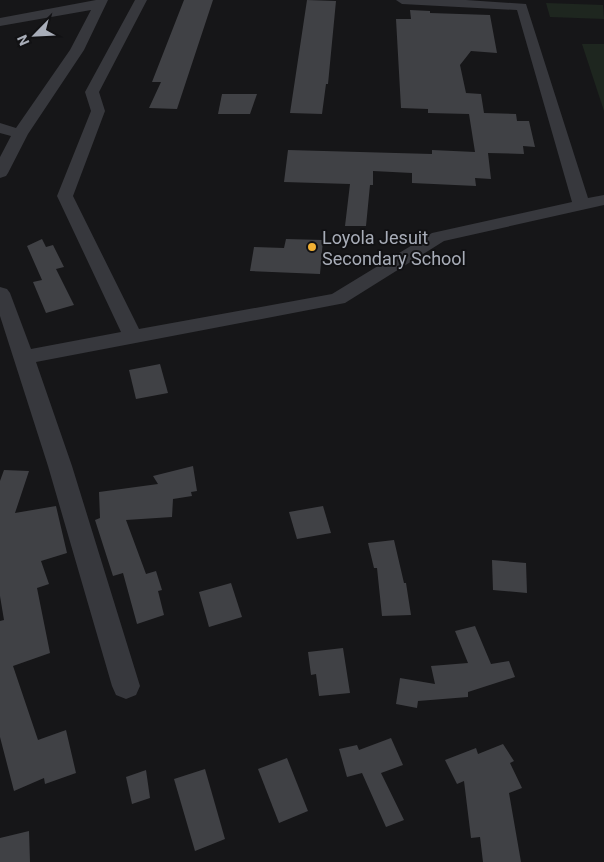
<svg xmlns="http://www.w3.org/2000/svg" width="604" height="862" font-family="Roboto,sans-serif">
<style>
.green{fill:#1e261f}
.building{fill:#404145}
.lines{fill:none;stroke-linecap:round;stroke-linejoin:round}
.street{fill:#37383d;fill-rule:evenodd}
.poi-dot{fill:#f2b134;stroke:#111113;stroke-width:2}
.labels{text-anchor:middle;dominant-baseline:central;stroke-width:4;stroke-linejoin:round;paint-order:stroke}
.poi-label{font-size:18px;fill:#a8adb8;stroke:#111113;text-anchor:start}
</style>
<rect width="100%" height="100%" fill="#161618"/>
<g class="green">
<path d="M546,3L603,5L604,19L550,17Z"/>
<path d="M582,44H604V111Z"/>
</g>
<g class="building">
<path d="M184,0H213L177,109L149,108L161,82H152Z"/>
<path d="M307,0L336,1L328,84H326L322,114L290,113Z"/>
<path d="M410,10L430,11V13L490,15L497,53L471,51L460,65L466,93L481,94L484,113L516,114L517,121H529L535,147L523,146L524,154L488,153L491,179L475,178L476,186L412,183V173L373,171V185H370L366,226H345L350,184L284,182L288,150L432,154V150L475,152L469,114L428,113V109L401,108L396,19H411Z"/>
<path d="M222,94H257L250,114H218Z"/>
<path d="M42,239L46,247L53,245L64,267L56,269L74,305L46,313L33,282L42,280L27,246Z"/>
<path d="M286,239L323,240L320,274L250,271L254,247L284,248Z"/>
<path d="M160,364L168,393L136,399L129,370Z"/>
<path d="M193,466L197,491L191,492L192,496L173,499L172,517L126,520L146,574L156,571L162,590L158,591L164,615L137,624L123,573L113,576L95,520L100,518L99,492L158,484L153,476Z"/>
<path d="M4,470L29,471L15,513L56,506L67,553L41,561L49,584L37,588L50,653L13,666L38,740L66,730L76,773L45,784L44,778L14,791L0,737V621L4,620L0,596V481Z"/>
<path d="M323,506L331,533L297,539L289,512Z"/>
<path d="M394,540L404,583H406L411,615L382,616L377,568H374L368,543Z"/>
<path d="M492,560L526,563L527,593L493,590Z"/>
<path d="M231,583L242,617L209,627L199,592Z"/>
<path d="M475,626L491,664L509,661L515,677L468,692V697L418,701L417,708L396,704L400,678L435,684L431,666L468,663L455,631Z"/>
<path d="M343,648L350,693L319,696L316,674L311,675L308,652Z"/>
<path d="M391,738L403,765L381,773L404,820L386,827L362,773L347,777L339,749L357,745L359,750Z"/>
<path d="M503,744L514,761L510,763L522,788L509,793L521,862H483L480,837L471,838L464,781L457,784L445,760L476,748L478,754Z"/>
<path d="M287,758L308,811L279,823L258,769Z"/>
<path d="M205,769L225,839L195,851L174,779Z"/>
<path d="M146,770L150,798L132,804L126,777Z"/>
<path d="M29,831L30,862H0V838Z"/>
</g>
<g class="lines">
<g class="street">
<path d="M96,0H108L84,50L28,134L8,173L6,176L0,178V157L11,136L0,133V123L16,128L70,50L91,10L0,26V18Z"/>
<path d="M135,0H147L99,92L105,111L73,196L139,329L332,294L432,233L572,202L517,10L402,4L396,0H466L526,4L588,198L604,195V205L444,241L345,303L36,362L72,466L140,686L136,695L126,699L116,695L112,686L48,466L0,316V287L7,289L10,293L31,349L121,332L57,196L91,111L85,92Z"/>
</g>
</g>
<circle class="poi-dot" cx="312" cy="247" r="5"/>
<g class="labels">
<g class="poi-label">
<text x="322" y="237">Loyola Jesuit<tspan x="322" dy="21">Secondary School</tspan></text>
</g>
</g>
<g transform="translate(35 35) rotate(246)" stroke="#111113" stroke-width="4" paint-order="stroke">
<path d="M0-4L9 19L0 12L-9 19Z" fill="#a8adb8"/>
<text y="-8" font-size="14" font-weight="bold" text-anchor="middle" fill="#a8adb8">N</text>
</g>
</svg>
